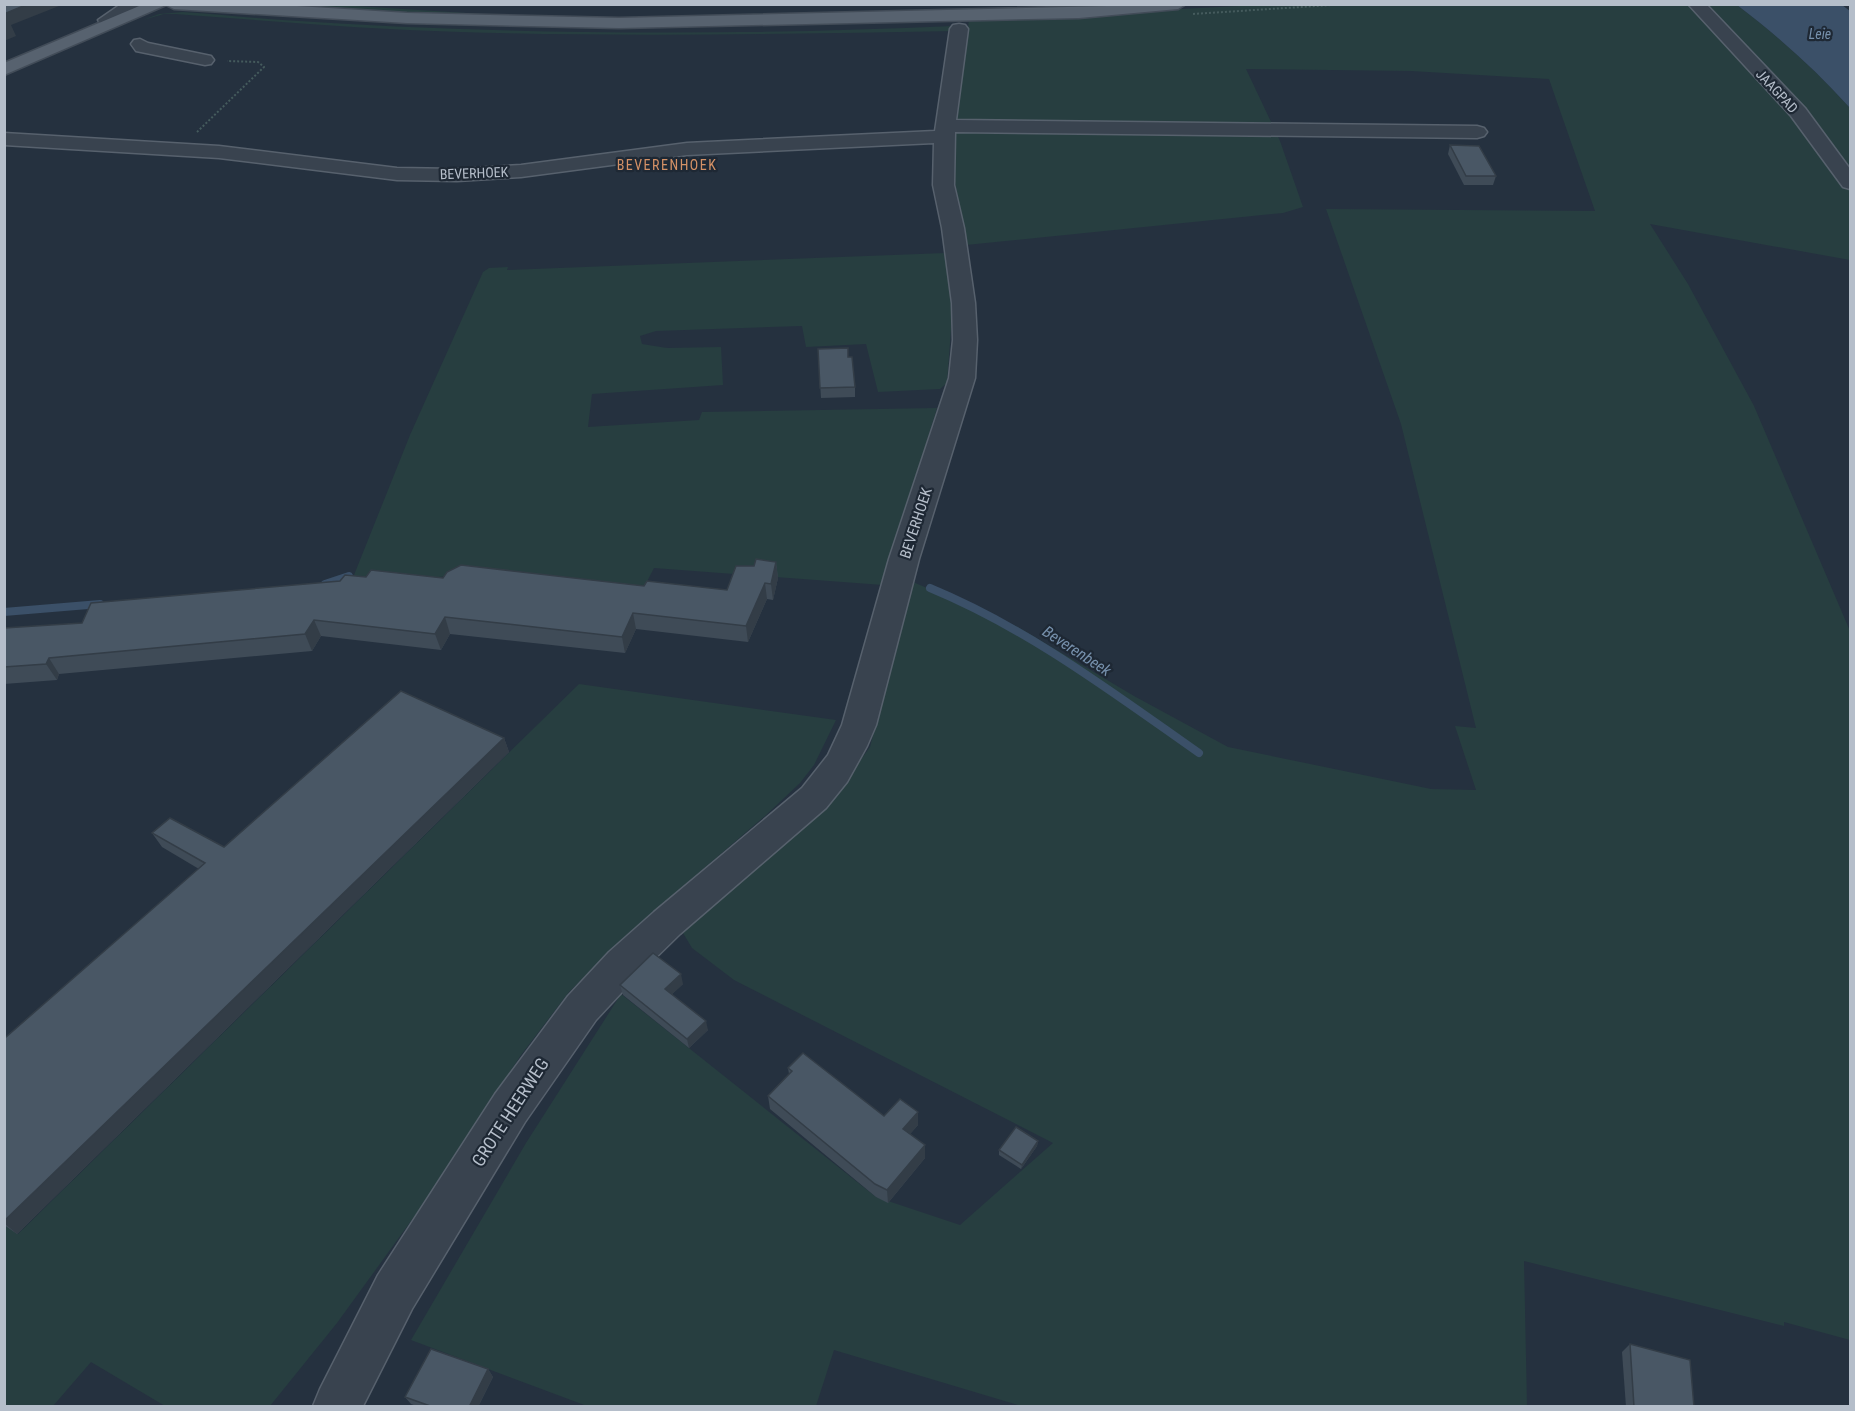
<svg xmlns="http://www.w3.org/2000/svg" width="1855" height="1411" font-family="'Roboto Condensed',sans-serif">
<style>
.green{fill:#273e40}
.water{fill:#3b5068}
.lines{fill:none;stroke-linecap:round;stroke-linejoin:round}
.stream{stroke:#3b5068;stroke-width:8}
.minor-casing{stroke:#57616d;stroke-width:3}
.major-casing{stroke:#424c58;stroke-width:3}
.path{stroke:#455b5d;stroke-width:2;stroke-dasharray:2 2;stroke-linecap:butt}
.minor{fill:#39434f;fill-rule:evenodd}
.major{fill:#57626f;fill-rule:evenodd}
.wall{fill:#3f4b57}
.shaded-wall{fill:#333d47}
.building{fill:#495765;stroke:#333d47;stroke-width:1.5}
.labels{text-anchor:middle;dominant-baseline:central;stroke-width:4.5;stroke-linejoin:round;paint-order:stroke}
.far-water-label{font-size:14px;font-style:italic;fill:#7690ac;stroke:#1e2834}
.far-street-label{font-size:14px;fill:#b5beca;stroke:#1e2834}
.far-neighbourhood-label{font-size:14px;letter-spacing:1.5px;fill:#d49166;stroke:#1e2834}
.street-label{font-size:15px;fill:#b5beca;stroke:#1e2834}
.water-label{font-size:16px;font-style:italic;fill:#7690ac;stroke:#1e2834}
.near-street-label{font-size:18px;fill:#b5beca;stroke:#1e2834}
</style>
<rect width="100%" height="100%" fill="#25313f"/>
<g class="green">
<path d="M247,4H324L516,16L533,20Z"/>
<path d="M1277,4L1737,5C1778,36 1816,70 1850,108V260L1650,224L1688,284L1754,406L1850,631V1340L1784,1322V1326L1524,1261L1527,1406H1021L834,1350L816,1406H587L411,1340L526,1143L621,994L876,1197L960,1225L1053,1143L734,980L692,948L680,928L825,809L870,747L913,582L1018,627L1134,696L1228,747L1431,789L1476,790L1455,726L1476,728L1401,424L1326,209L1595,211L1549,79L1411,71L1246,69L1280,141L1303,207L1283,213L966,245L955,182L953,135L969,20Z"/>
<path d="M183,12C217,14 250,18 283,20C505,35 731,36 953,26L955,31C790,34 625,37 460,32C365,29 270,21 175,14H164L143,20L159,14Z"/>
<path d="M945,253L953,303L947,383L940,389L878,392L866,344L806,347L802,326L656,331L640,336L642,344L667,348L721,347L723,385L592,394L588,427L699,420L702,412L937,408L883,585L654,568L639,597L461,575L350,585L410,435L483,272L489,268L508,267L507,270Z"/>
<path d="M579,684L836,720L814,765L800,783L765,816L623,938L569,992L521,1055L419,1210L337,1323L270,1406H165L91,1362L53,1406H5L4,1225L18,1234Z"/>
</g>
<path class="water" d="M1737,5H1842L1850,11V108C1816,70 1778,36 1737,5Z"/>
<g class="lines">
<g class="stream">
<path d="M325,584L349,576"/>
<path d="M930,588C1029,629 1112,692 1199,753"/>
<path d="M4,612L100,604"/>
</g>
<g class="minor-casing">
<g id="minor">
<path d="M121,4H141L113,24H101L98,20Z"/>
<path d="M1688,4H1706L1805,108L1850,169V189L1843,187L1791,116Z"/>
<path d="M959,24L965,25L968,29L956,120L1477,126L1484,128L1487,132L1484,136L1477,138L955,132L954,185L964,228L975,303L977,340L975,378L919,559L876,725L867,746L847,782L826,808L680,934L637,976L596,1020L525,1122L412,1309L363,1406H313L320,1389L378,1275L495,1094L568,996L609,952L654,912L802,788L828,755L842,725L889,559L949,378L953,340L952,303L942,228L933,185L934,143L687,155L521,177L457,181L397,180L219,158L4,145V133L219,146L397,168L457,169L521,165L687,143L935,131L950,29L953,25Z"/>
<path d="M140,39L148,43L211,56L214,60L211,64L205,65L136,51L131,44L134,40Z"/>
</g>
</g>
<g class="major-casing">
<path id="major" d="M144,4H266L407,13L619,18L1186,4L1178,9L1079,18L619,28L407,23L174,9L166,5L4,75V63Z"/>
</g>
<g class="path">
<path d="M1193,14L1347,4"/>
<path d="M197,132L264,67L258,62L227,61"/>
</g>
<use href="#minor" class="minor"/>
<use href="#major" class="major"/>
</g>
<g class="wall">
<path d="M1450,145L1496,176L1493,185H1464L1448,154Z"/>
<path d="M818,349L848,357L855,387V397L821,398Z"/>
<path d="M776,562L778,578L773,600L767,599L748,642L636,629L625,653L450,634L441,650L321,636L312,651L59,674L57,680L4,684V628L82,623L366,577L443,578L727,590Z"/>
<path d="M504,738L509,752L17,1234L4,1225V1037H6L199,869L162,847L152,833L224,847Z"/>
<path d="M683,984L672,994L708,1030L689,1048L623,995L620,985Z"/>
<path d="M788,1068L884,1116L918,1112V1125L910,1134L925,1158L888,1203L876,1197L770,1109L768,1096L789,1074Z"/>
<path d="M1038,1141L1037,1146L1021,1169L999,1155V1150Z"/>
<path d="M1630,1344L1694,1407H1626L1622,1352Z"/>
<path d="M488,1369L493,1377L478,1407H419L411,1404L405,1397Z"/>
</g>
<g class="shaded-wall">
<path d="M28,4H59V6L11,25L16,36L4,41V14Z"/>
<path d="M776,562L778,578L773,600L771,584Z"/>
<path d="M765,583L767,599L748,642L746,626Z"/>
<path d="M633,613L636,629L625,653L622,637Z"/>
<path d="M445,617L450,634L441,650L435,634Z"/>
<path d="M314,620L321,636L312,651L305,634Z"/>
<path d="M49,658L59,674L57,680L46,664Z"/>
<path d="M504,738L509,752L17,1234L4,1223V1221Z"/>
<path d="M681,974L683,984L667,999L665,989Z"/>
<path d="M706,1021L708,1030L689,1048L687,1039Z"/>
<path d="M918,1112V1125L903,1142V1129Z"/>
<path d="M1038,1141L1037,1146L1021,1169L1022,1165Z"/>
<path d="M925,1145V1158L888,1203L887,1190Z"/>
<path d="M488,1369L493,1377L478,1407H469Z"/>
</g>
<g class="building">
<path d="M4,4H28L4,14Z"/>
<path d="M1450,145L1479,146L1496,176H1466Z"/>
<path d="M848,348V357H852L855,387L820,388L818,349Z"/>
<path d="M756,559L776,562L771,584L765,583L746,626L633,613L622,637L445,617L435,634L314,620L305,634L49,658L46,664L4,667V628L82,623L91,603L340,581L345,575L366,577L371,570L443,578L447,572L461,565L644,586L647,581L727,590L736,566H754Z"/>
<path d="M401,691L504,738L4,1221V1037H6L205,863L152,833L170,818L224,847Z"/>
<path d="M653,953L681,974L665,989L706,1021L687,1039L620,985Z"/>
<path d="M803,1053L884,1116L900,1099L918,1112L903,1129L925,1145L887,1190L875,1184L768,1096L792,1071L788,1068Z"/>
<path d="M1016,1127L1038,1141L1022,1165L999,1150Z"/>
<path d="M1630,1344L1690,1360L1694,1407H1634Z"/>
<path d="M431,1349L488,1369L469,1407H433L405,1397Z"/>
</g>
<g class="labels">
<g class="far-water-label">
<text x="1820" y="34">Leie</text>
</g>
<g class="far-street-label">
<text transform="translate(1777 91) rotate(47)">JAAGPAD</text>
<text transform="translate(474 173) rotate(-2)">BEVERHOEK</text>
</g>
<g class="far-neighbourhood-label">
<text x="667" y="165">BEVERENHOEK</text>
</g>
<g class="street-label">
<text transform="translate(916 523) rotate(-72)">BEVERHOEK</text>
</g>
<g class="water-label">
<text transform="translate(1077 651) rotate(33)">Beverenbeek</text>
</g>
<g class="near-street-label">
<text transform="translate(510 1112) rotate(-57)">GROTE HEERWEG</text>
</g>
</g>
<rect width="1855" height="1411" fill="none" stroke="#b5beca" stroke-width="12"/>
</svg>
